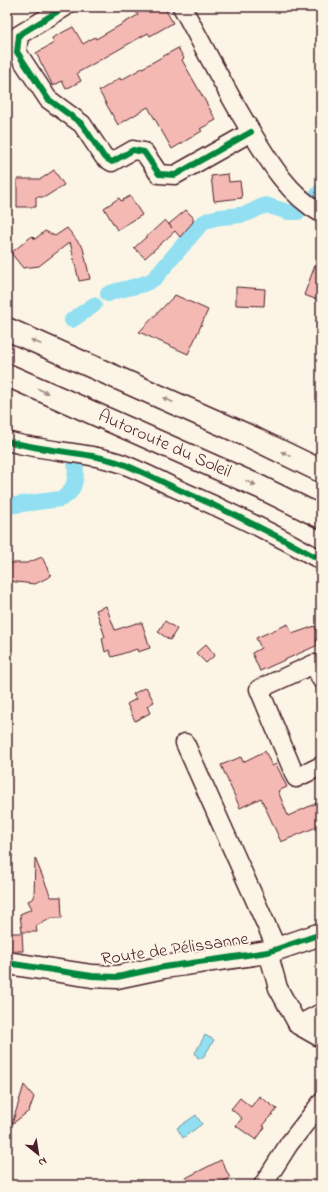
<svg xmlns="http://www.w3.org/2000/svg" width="328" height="1192" font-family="'Indie Flower',sans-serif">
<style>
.water{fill:#91dff1;stroke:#7592a2}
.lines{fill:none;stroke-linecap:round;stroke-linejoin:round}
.canal{stroke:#91dff1;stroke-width:16}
.building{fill:#f5b9b4;stroke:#4a1f2b}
.minor-casing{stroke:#4a1f2b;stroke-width:21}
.tertiary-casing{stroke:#4a1f2b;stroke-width:25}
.motorway-casing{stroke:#4a1f2b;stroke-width:25}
.minor{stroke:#fcf5e5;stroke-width:18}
.tertiary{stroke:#fcf5e5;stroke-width:22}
.motorway{stroke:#fcf5e5;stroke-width:22}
.cycleway-casing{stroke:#fcf5e5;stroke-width:8}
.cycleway{stroke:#00873e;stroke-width:6}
.oneway{fill:#a38a88}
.labels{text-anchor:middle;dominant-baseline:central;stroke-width:4;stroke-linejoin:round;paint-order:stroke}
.street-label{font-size:18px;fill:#4a1f2b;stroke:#fcf5e5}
</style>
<rect width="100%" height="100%" fill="#fcf5e5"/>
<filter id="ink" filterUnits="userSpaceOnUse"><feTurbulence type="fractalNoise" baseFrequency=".025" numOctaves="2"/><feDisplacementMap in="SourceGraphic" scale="8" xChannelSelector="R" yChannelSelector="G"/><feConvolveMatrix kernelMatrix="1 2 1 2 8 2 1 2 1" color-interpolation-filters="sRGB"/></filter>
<g filter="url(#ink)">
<g class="water">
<path d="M205,1035L214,1040L203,1058H198L195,1053Z"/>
<path d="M196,1115L202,1124L183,1138L177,1128Z"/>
</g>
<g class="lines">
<g class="canal">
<path d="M315,198L321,191"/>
<path d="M108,294C123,287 142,288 155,278L200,225C214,214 229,218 245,214C253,212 259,207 266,205L288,212H298"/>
<path d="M72,320L94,305"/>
<path d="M7,506L60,499C76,493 77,475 75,460"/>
</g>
</g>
<g class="building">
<path d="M133,7H164L173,23L150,36L148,33L77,73L81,81L66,89L62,81L53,86L36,53L54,43L52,38L73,27L83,44L95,37L96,39L138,15Z"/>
<path d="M178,48L184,58L182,60L216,120L200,129L202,131L172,149L148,107L118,125L99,91L120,78L121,80Z"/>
<path d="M54,170L64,185L45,197H36V207H17V179H41Z"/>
<path d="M228,174L229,182L240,181L242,198L214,201L211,176Z"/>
<path d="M130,196L142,215L117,230L104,208L119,198L121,201Z"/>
<path d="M186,210L193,217V222L180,237L175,231L145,258L134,248L165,220L172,228L169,224Z"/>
<path d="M67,228L83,248L90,279L79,281L70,242L39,266L23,268L11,253L32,236L35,239L45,231L55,236Z"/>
<path d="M320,252L321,253V301L304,295Z"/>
<path d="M236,287L265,289L264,306L236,305Z"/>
<path d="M175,295L208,310L188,354L139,332Z"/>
<path d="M42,557L51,576L35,584L7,581L8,563H27Z"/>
<path d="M106,606L115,630L137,623H142L150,648L138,652L137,649L112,657L109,650L105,652L102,638L105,637L96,610Z"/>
<path d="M165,621L177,629L170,640L158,632Z"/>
<path d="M288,624L292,634L315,626L319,638L316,640L318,645L260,671L252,653L261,648L256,638Z"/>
<path d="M206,644L215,655L206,663L196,653Z"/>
<path d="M146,687L154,702L147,706L150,713L135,721L127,704L136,699L133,694Z"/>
<path d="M265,751L272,766L276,764L287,787L278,791L288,816L321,801V825L281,842L261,798L240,808L221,765L241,757L243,762Z"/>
<path d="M35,858L51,897H61L62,918H52L36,926L37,932H22L20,914L32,909L28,901L34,898Z"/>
<path d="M7,933H22L23,951H9L7,942Z"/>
<path d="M24,1085L34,1097L29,1111L12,1124Z"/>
<path d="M259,1096L277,1109L263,1126L265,1127L256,1140L236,1126L242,1118L231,1109L240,1098L251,1107Z"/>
<path d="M221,1160L230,1178L216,1185H172Z"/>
</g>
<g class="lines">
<g class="minor-casing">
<g id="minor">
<path d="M65,7L19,35L17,52L48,99L82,124L104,157L112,162L133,150L144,152L159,174L175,175L251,132"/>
<path d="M182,7C204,47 224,87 247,125C267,158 287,194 321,213"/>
<path d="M7,441C45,452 86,451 123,464C140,471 157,479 173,487C224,509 273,533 321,560"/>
<path d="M321,679L314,664L259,689L296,778L321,766"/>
<path d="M185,743L277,949"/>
<path d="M268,952L278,988L298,1025L321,1038"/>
<path d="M298,1025L321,1013"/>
<path d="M263,1185L289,1144L321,1103"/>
</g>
</g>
<g class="tertiary-casing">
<path id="tertiary" d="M7,963L92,976L117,977L164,967L268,952L321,934"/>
</g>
<g class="motorway-casing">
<g id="motorway">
<path d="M7,329L253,438L321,471"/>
<path id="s1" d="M7,375L260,487L321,517"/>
</g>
</g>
<use href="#minor" class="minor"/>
<use href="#tertiary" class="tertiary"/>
<use href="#motorway" class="motorway"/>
<g class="cycleway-casing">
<g id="cycleway">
<path d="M65,7L19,35L17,52L48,99L82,124L104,157L112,162L133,150L144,152L159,174L175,175L251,132"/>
<path d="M7,441C45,452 86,451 123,464C140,471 157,479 173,487C224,509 273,533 321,560"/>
<path d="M7,963L92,976L117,977L164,967L268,952L321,934"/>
</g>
</g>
<use href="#cycleway" class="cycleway"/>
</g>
<defs><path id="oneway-solid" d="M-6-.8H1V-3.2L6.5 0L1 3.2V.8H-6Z"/></defs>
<g class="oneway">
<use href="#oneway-solid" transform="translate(36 342) rotate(-156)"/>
<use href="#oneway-solid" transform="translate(43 391) rotate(24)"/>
<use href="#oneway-solid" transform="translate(168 400) rotate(-156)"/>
<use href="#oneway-solid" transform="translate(286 454) rotate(-154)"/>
<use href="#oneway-solid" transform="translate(251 483) rotate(24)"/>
</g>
</g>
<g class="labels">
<g class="street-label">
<text stroke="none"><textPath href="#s1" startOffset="172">Autoroute du Soleil</textPath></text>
<text transform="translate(175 950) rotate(-8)">Route de Pélissanne</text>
</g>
</g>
<rect width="328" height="1192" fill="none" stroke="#fcf5e5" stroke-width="24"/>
<rect x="12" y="12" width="304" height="1168" fill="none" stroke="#4a1f2b" stroke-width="1.5" filter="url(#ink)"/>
<g transform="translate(38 1154) rotate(150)" stroke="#fcf5e5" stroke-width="3" paint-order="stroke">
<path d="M0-3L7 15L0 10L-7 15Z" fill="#4a1f2b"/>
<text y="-6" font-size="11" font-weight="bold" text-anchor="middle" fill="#4a1f2b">N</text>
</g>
</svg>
